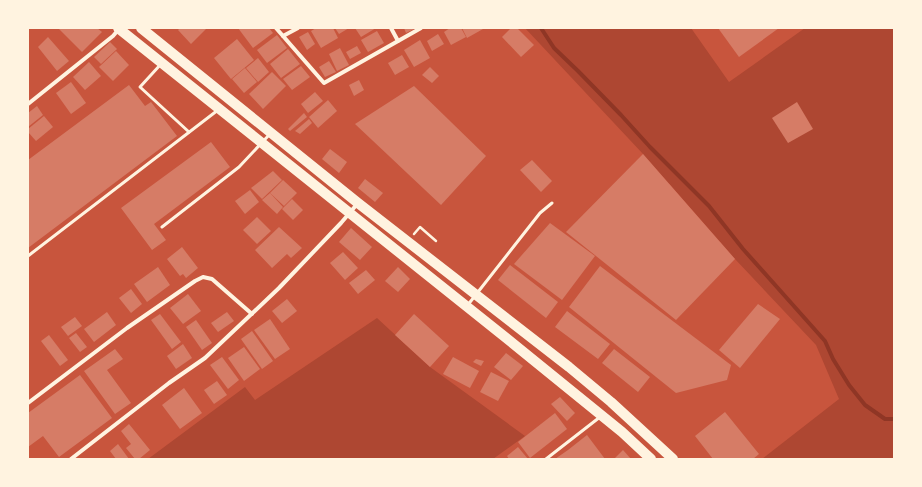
<svg xmlns="http://www.w3.org/2000/svg" width="922" height="487" font-family="Rubik,sans-serif">
<style>
.green{fill:#ae4732}
.lines{fill:none;stroke-linecap:round;stroke-linejoin:round}
.stream{stroke:#8f3625;stroke-width:4}
.building{fill:#d67c66}
.path{stroke:#fff3e0;stroke-width:2.5}
.service{stroke:#fff3e0;stroke-width:3}
.minor{stroke:#fff3e0;stroke-width:4}
.primary{stroke:#fff3e0;stroke-width:10}
</style>
<rect width="100%" height="100%" fill="#c8553d"/>
<g class="green">
<path d="M525,28H691L729,82L805,28H894V459H762L839,399L816,345L735,259L643,154Z"/>
<path d="M377,318L430,367L525,436L493,459H148L245,387L255,400Z"/>
</g>
<g class="lines">
<path class="stream" d="M541,28L554,48L578,71L621,115L650,147L709,206L743,249L825,341L833,359L849,385L865,405L885,419H894"/>
</g>
<g class="building">
<path d="M58,28H97L102,32L82,52Z"/>
<path d="M180,28H205L206,29L191,44L178,30Z"/>
<path d="M238,28H269L273,33L253,48Z"/>
<path d="M316,28H333L338,38L321,48L311,31Z"/>
<path d="M335,28H349L339,34Z"/>
<path d="M355,28H376L361,37Z"/>
<path d="M404,28H416L406,33Z"/>
<path d="M450,28H461L466,37L451,45L444,32Z"/>
<path d="M462,28H482L483,29L467,38Z"/>
<path d="M511,28H517L534,45L521,57L502,37Z"/>
<path d="M718,28H779L739,57Z"/>
<path d="M377,31L384,43L368,52L361,40Z"/>
<path d="M308,32L315,44L307,50L299,37Z"/>
<path d="M438,34L444,44L432,51L427,41Z"/>
<path d="M277,35L287,48L267,63L257,50Z"/>
<path d="M48,37L69,61L57,71L38,47Z"/>
<path d="M237,39L254,60L231,79L214,58Z"/>
<path d="M420,40L430,58L414,67L404,50Z"/>
<path d="M110,42L117,49L101,64L94,57Z"/>
<path d="M357,46L361,53L350,59L346,52Z"/>
<path d="M340,48L349,65L337,71L329,54Z"/>
<path d="M288,49L300,64L281,78L270,64Z"/>
<path d="M116,51L129,65L113,81L99,67Z"/>
<path d="M402,55L409,67L395,75L388,63Z"/>
<path d="M258,58L269,72L258,82L246,68Z"/>
<path d="M329,61L336,72L325,77L319,67Z"/>
<path d="M89,62L101,76L85,90L73,77Z"/>
<path d="M301,66L310,77L292,90L283,79Z"/>
<path d="M430,67L439,76L432,83L422,75Z"/>
<path d="M245,68L257,82L244,93L232,79Z"/>
<path d="M272,72L286,86L263,109L249,94Z"/>
<path d="M359,80L364,90L354,96L349,85Z"/>
<path d="M71,82L86,103L71,114L56,93Z"/>
<path d="M129,85L145,106L151,102L177,136L28,248V160Z"/>
<path d="M414,86L486,156L441,205L355,124Z"/>
<path d="M315,92L323,101L308,113L301,104Z"/>
<path d="M328,100L337,111L318,128L309,117Z"/>
<path d="M797,102L813,129L788,143L772,118Z"/>
<path d="M37,106L43,115L28,127V113Z"/>
<path d="M304,113L307,117L290,131L288,129Z"/>
<path d="M44,116L53,127L36,141L28,132V129Z"/>
<path d="M309,119L312,123L300,134L295,131Z"/>
<path d="M211,142L230,167L154,224L166,240L152,250L121,208Z"/>
<path d="M330,149L347,162L339,173L322,159Z"/>
<path d="M643,154L735,259L676,320L566,232Z"/>
<path d="M532,160L552,181L541,192L520,170Z"/>
<path d="M273,171L282,180L262,199L251,188Z"/>
<path d="M365,179L383,193L375,202L358,188Z"/>
<path d="M283,180L297,193L284,206L270,193Z"/>
<path d="M250,190L259,202L245,214L235,201Z"/>
<path d="M270,193L283,207L277,214L262,200Z"/>
<path d="M292,199L303,210L293,220L282,209Z"/>
<path d="M257,217L271,231L257,244L243,230Z"/>
<path d="M550,223L595,256L562,300L514,264Z"/>
<path d="M279,227L302,248L291,258L287,254L272,268L255,250Z"/>
<path d="M351,228L372,247L360,260L339,242Z"/>
<path d="M182,247L198,268L186,278L183,274L180,276L167,259Z"/>
<path d="M343,252L358,268L345,280L330,263Z"/>
<path d="M510,265L558,302L546,318L498,280Z"/>
<path d="M600,266L731,365L727,380L676,393L569,307Z"/>
<path d="M158,267L170,285L147,302L134,284Z"/>
<path d="M398,267L410,279L398,292L385,281Z"/>
<path d="M366,270L375,280L358,294L349,283Z"/>
<path d="M131,289L142,304L131,313L119,298Z"/>
<path d="M188,294L201,311L183,324L170,308Z"/>
<path d="M287,299L297,311L282,323L272,311Z"/>
<path d="M758,304L780,319L740,368L719,350Z"/>
<path d="M567,311L610,344L598,359L555,327Z"/>
<path d="M107,312L116,325L94,342L84,329Z"/>
<path d="M227,312L234,321L218,332L211,323Z"/>
<path d="M160,314L181,342L172,349L151,320Z"/>
<path d="M414,314L449,346L430,367L395,335Z"/>
<path d="M75,317L82,326L68,336L61,327Z"/>
<path d="M270,319L290,349L275,359L254,330Z"/>
<path d="M196,320L212,343L202,350L186,327Z"/>
<path d="M252,331L273,361L262,369L241,339Z"/>
<path d="M76,333L87,347L80,352L69,338Z"/>
<path d="M49,335L68,360L60,366L41,341Z"/>
<path d="M183,344L192,358L176,369L167,356Z"/>
<path d="M244,347L260,369L244,381L228,358Z"/>
<path d="M115,349L123,359L107,370L131,403L115,414L84,371Z"/>
<path d="M614,349L650,377L638,392L602,363Z"/>
<path d="M506,353L523,366L511,380L494,367Z"/>
<path d="M222,357L239,380L228,389L210,365Z"/>
<path d="M453,357L479,371L470,388L443,374Z"/>
<path d="M476,359L484,361L481,366L473,362Z"/>
<path d="M491,372L509,381L498,401L480,392Z"/>
<path d="M80,375L112,418L59,457L43,436L28,447V413Z"/>
<path d="M217,381L227,395L214,404L204,390Z"/>
<path d="M184,388L202,413L180,429L162,405Z"/>
<path d="M560,397L575,413L567,421L551,404Z"/>
<path d="M725,412L759,454L753,459H713L695,436Z"/>
<path d="M555,413L567,429L530,458L518,442Z"/>
<path d="M129,424L150,450L139,459H135L126,448L131,444L121,431Z"/>
<path d="M587,435L605,459H555L568,450Z"/>
<path d="M118,444L129,459H116L110,451Z"/>
<path d="M518,447L528,459H509L507,456Z"/>
<path d="M623,450L631,459H614Z"/>
</g>
<g class="lines">
<path class="path" d="M414,234L420,227L436,241"/>
<g class="service">
<path d="M161,64L140,87L189,132"/>
<path d="M162,227L239,167L269,135"/>
<path d="M28,256L218,110"/>
<path d="M467,306L540,213L552,203"/>
<path d="M546,459L600,417"/>
</g>
<g class="minor">
<path d="M276,28L324,83L421,28"/>
<path d="M391,28L398,41"/>
<path d="M283,36L298,28"/>
<path d="M28,104L113,36L119,29"/>
<path d="M28,403L127,328L195,281L203,277L212,279L252,314"/>
<path d="M71,459L169,383L205,358L279,288L341,223L358,203"/>
</g>
<g class="primary">
<path d="M118,28L505,337L622,432L651,459"/>
<path d="M141,28L358,203L569,367L611,402L673,459"/>
</g>
</g>
<rect width="922" height="487" fill="none" stroke="#fff3e0" stroke-width="58"/>
</svg>
